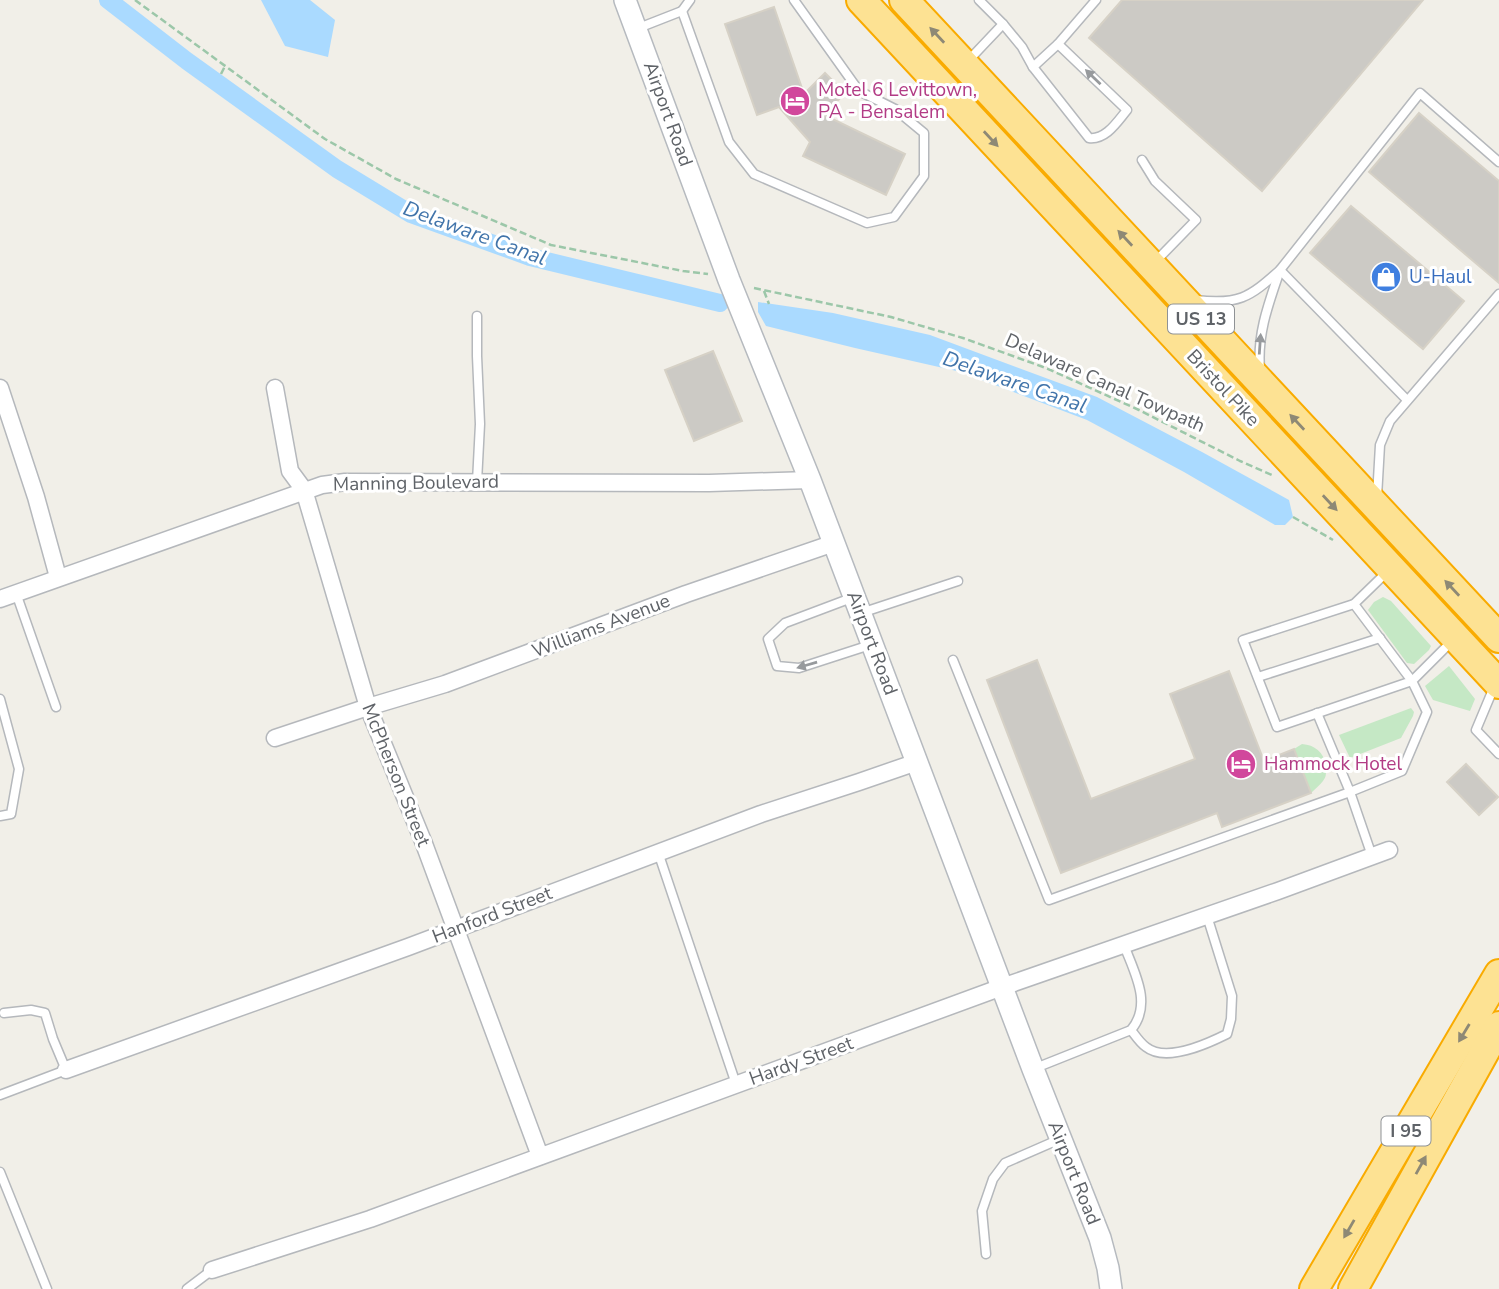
<svg xmlns="http://www.w3.org/2000/svg" width="1499" height="1289" font-family="'Nunito Sans',sans-serif">
<style>
.green{fill:#c5e8c5}
.water{fill:#aadaff}
.lines{fill:none;stroke-linecap:round;stroke-linejoin:round}
.canal{stroke:#aadaff;stroke-width:18}
.building{fill:#cccac5;stroke:#d6d1c6;stroke-width:2}
.lane-casing{stroke:#b5b8bc;stroke-width:11}
.street-casing{stroke:#b5b8bc;stroke-width:19}
.secondary-casing{stroke:#b6babf;stroke-width:24}
.highway-casing{stroke:#f9ab00;stroke-width:32}
.path{stroke:#9cc7a9;stroke-width:2.5;stroke-dasharray:7 3.5;stroke-linecap:butt}
.lane{stroke:#fff;stroke-width:8}
.street{stroke:#fff;stroke-width:16}
.secondary{stroke:#fff;stroke-width:21}
.highway{stroke:#fde293;stroke-width:28}
.oneway{fill:#8e8975}
.oneway2{fill:#979a9d}
.labels{text-anchor:middle;dominant-baseline:central;stroke-width:6;stroke-linejoin:round;paint-order:stroke}
.shield{fill:#fff;stroke:#8f9295;stroke-width:2}
.shield-label{font-size:18px;font-weight:bold;fill:#5f6368}
.hotel-label{font-size:19px;fill:#b23c85;stroke:#fff;text-anchor:start}
.street-label{font-size:19px;fill:#5f6368;stroke:#fff}
.shop-label{font-size:19px;fill:#366cbe;stroke:#fff;text-anchor:start}
.water-label{font-size:21px;font-style:italic;fill:#4174aa;stroke:#fff}
</style>
<rect width="100%" height="100%" fill="#f1efe8"/>
<g class="green">
<path d="M1383,597L1391,601L1431,646L1429,650L1414,664L1407,663L1368,610L1374,602Z"/>
<path d="M1449,666L1475,699L1470,711L1433,700L1425,686Z"/>
<path d="M1411,708L1414,712L1413,716L1401,738L1350,758L1339,735Z"/>
<path d="M1302,744C1317,745 1326,755 1326,770C1326,775 1326,777 1323,781C1320,785 1315,789 1311,793L1294,749Z"/>
</g>
<g class="water">
<path d="M261,0H310L335,20L328,57L285,46Z"/>
<path d="M758,302L833,313L930,335L1097,397L1202,452L1289,500L1293,517L1285,525H1275L1184,472L1087,420L961,372L855,348L766,326L758,312Z"/>
</g>
<g class="lines">
<path class="canal" d="M108,0L187,61L337,169L411,214L530,257L720,303"/>
</g>
<g class="building">
<path d="M1122,0H1423L1262,191L1089,38Z"/>
<path d="M774,7L804,94L825,73L845,93L824,115L905,154L886,195L803,156L810,142L779,107L757,115L725,24Z"/>
<path d="M1419,113L1499,181V283L1369,172Z"/>
<path d="M1351,206L1464,301L1423,349L1310,253Z"/>
<path d="M713,351L742,421L694,441L665,370Z"/>
<path d="M1037,660L1091,799L1195,759L1170,694L1229,671L1264,761L1294,749L1311,793L1222,827L1217,813L1061,873L987,680Z"/>
<path d="M1466,764L1498,797L1479,815L1447,782Z"/>
</g>
<g class="lines">
<g class="lane-casing">
<g id="lane">
<path d="M979,0L1003,24L1022,47L1033,67L1089,138C1106,140 1117,122 1127,110L1058,44"/>
<path d="M682,11L690,0"/>
<path d="M636,29L682,11L729,142L754,174L867,223L894,217L924,176V133L895,109L859,91L794,0"/>
<path d="M967,62L1003,24"/>
<path d="M1033,67L1058,44L1096,0"/>
<path d="M1142,160L1155,181L1196,220L1156,261"/>
<path d="M1280,270L1407,400"/>
<path d="M1196,300C1238,305 1249,298 1280,270L1420,93L1499,162"/>
<path d="M1260,369C1257,335 1268,305 1279,273"/>
<path d="M477,482L480,424L477,356V316"/>
<path d="M1377,497L1380,445L1390,421L1499,294"/>
<path d="M16,593L56,707"/>
<path d="M854,597L785,623L768,639L777,666L799,668L870,645"/>
<path d="M1354,604L1412,681L1277,727L1243,640Z"/>
<path d="M1354,604L1387,572"/>
<path d="M861,613L958,581"/>
<path d="M953,660L1049,900L1350,792L1372,856"/>
<path d="M1258,677L1380,638"/>
<path d="M1494,687L1476,730L1499,754"/>
<path d="M0,699L19,769L11,814L0,816"/>
<path d="M1317,713L1350,792L1402,771L1427,712L1412,681L1453,640"/>
<path d="M658,852L736,1084"/>
<path d="M1131,1030C1135,1035 1140,1043 1146,1047C1166,1063 1207,1044 1227,1034L1231,1019L1232,996L1207,916"/>
<path d="M1033,1069L1131,1030C1153,1004 1134,972 1124,945"/>
<path d="M0,1095L66,1070L53,1039L45,1013L31,1010L4,1013"/>
<path d="M0,1172L47,1289"/>
<path d="M986,1254L982,1211L993,1179L1005,1163L1060,1139"/>
<path d="M187,1289L212,1270"/>
</g>
</g>
<g class="street-casing">
<g id="street">
<path d="M0,388L36,497L58,577"/>
<path d="M275,388L290,471L304,490L368,707L423,841L540,1156"/>
<path d="M0,599L322,485L345,482L709,483L810,480"/>
<path d="M275,738L368,707L445,684L686,594L834,543"/>
<path d="M66,1070L408,947L761,814L859,782L917,762"/>
<path d="M212,1270L370,1219L1002,987L1278,891L1389,850"/>
</g>
</g>
<g class="secondary-casing">
<path id="secondary" d="M625,0L729,280L810,480L1033,1069L1100,1238L1108,1268L1111,1289"/>
</g>
<g class="highway-casing">
<g id="highway">
<path d="M861,0L1499,684"/>
<path d="M904,0L1499,638"/>
<path d="M1314,1289L1499,974"/>
<path d="M1353,1289L1499,1026"/>
</g>
</g>
<g class="path">
<path d="M135,0L325,139L396,179L551,245L683,271L708,274"/>
<path d="M221,74L225,66"/>
<path d="M754,288L891,317L963,338L1046,368L1139,410L1240,461L1272,475"/>
<path d="M764,291L769,304"/>
<path d="M1293,517L1333,540"/>
</g>
<use href="#lane" class="lane"/>
<use href="#street" class="street"/>
<use href="#secondary" class="secondary"/>
<use href="#highway" class="highway"/>
</g>
<defs><path id="oneway-solid" d="M-6-.8H1V-3.2L6.5 0L1 3.2V.8H-6Z" transform="scale(1.75)"/></defs>
<g class="oneway">
<use href="#oneway-solid" transform="translate(937 35) rotate(-133)"/>
<use href="#oneway-solid" transform="translate(991 139) rotate(47)"/>
<use href="#oneway-solid" transform="translate(1125 238) rotate(-133)"/>
<use href="#oneway-solid" transform="translate(1297 422) rotate(-133)"/>
<use href="#oneway-solid" transform="translate(1330 503) rotate(47)"/>
<use href="#oneway-solid" transform="translate(1452 588) rotate(-133)"/>
<use href="#oneway-solid" transform="translate(1464 1033) rotate(121)"/>
<use href="#oneway-solid" transform="translate(1421 1165) rotate(-61)"/>
<use href="#oneway-solid" transform="translate(1349 1229) rotate(120)"/>
</g>
<g class="oneway2">
<use href="#oneway-solid" transform="translate(1093 77) rotate(-136)"/>
<use href="#oneway-solid" transform="translate(1260 344) rotate(-86)"/>
<use href="#oneway-solid" transform="translate(807 665) rotate(164)"/>
</g>
<defs>
<g id="hotel-disc" transform="scale(1.575)"><circle r="9.5" fill="#d1479c" stroke="#fff"/><path d="M-6-4.5h1.5V1H6V5H4.5V3h-9V5H-6ZM-4 0a1.8 1.8 0 1 1 3.6 0ZM.5 0V-2.5h3Q6-2.5 6 0Z" fill="#fff"/></g>
<g id="shop-disc" transform="scale(1.575)"><circle r="9.5" fill="#3f7fe0" stroke="#fff"/><path d="M-5-2.5h2.3a2.7 3.5 0 0 1 5.4 0H5L5.5 6h-11ZM-1.5-2.5h3a1.5 2.3 0 0 0-3 0Z" fill="#fff"/></g>
</defs>
<g fill-rule="evenodd">
<use href="#hotel-disc" x="795" y="101"/>
<use href="#shop-disc" x="1386" y="277"/>
<use href="#hotel-disc" x="1241" y="764"/>
</g>
<g class="labels">
<g class="shield">
<rect x="1168" y="304.5" width="66" height="29" rx="5"/>
<rect x="1381.5" y="1116.5" width="49" height="29" rx="5"/>
</g>
<g class="shield-label">
<text x="1201" y="319">US 13</text>
<text x="1406" y="1131">I 95</text>
</g>
<g class="hotel-label">
<text x="818" y="90">Motel 6 Levittown,<tspan x="818" dy="22">PA - Bensalem</tspan></text>
<text x="1264" y="764">Hammock Hotel</text>
</g>
<g class="street-label">
<text transform="translate(668 114) rotate(70)">Airport Road</text>
<text transform="translate(1105 383) rotate(24)">Delaware Canal Towpath</text>
<text transform="translate(1223 388) rotate(47)">Bristol Pike</text>
<text transform="translate(416 483) rotate(-1)">Manning Boulevard</text>
<text transform="translate(601 626) rotate(-21)">Williams Avenue</text>
<text transform="translate(872 643) rotate(69)">Airport Road</text>
<text transform="translate(396 775) rotate(68)">McPherson Street</text>
<text transform="translate(492 915) rotate(-21)">Hanford Street</text>
<text transform="translate(801 1061) rotate(-20)">Hardy Street</text>
<text transform="translate(1074 1173) rotate(68)">Airport Road</text>
</g>
<g class="shop-label">
<text x="1409" y="277">U-Haul</text>
</g>
<g class="water-label">
<text transform="translate(475 233) rotate(20)">Delaware Canal</text>
<text transform="translate(1015 382) rotate(19)">Delaware Canal</text>
</g>
</g>
</svg>
